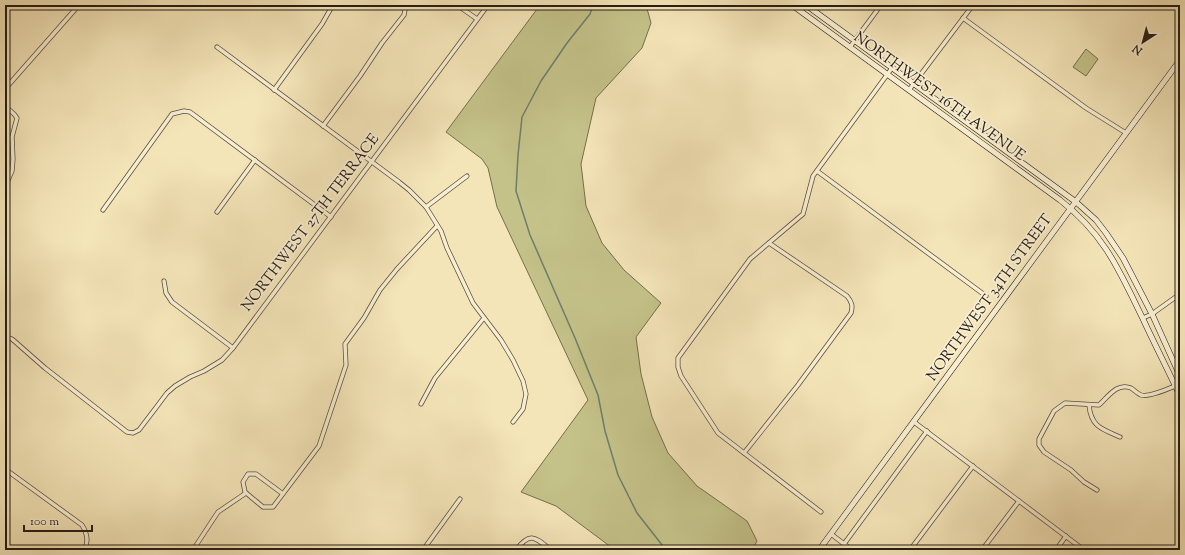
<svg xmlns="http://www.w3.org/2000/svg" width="1185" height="555" font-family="'Sorts Mill Goudy',serif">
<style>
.green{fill:#c4c289;stroke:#746f4e}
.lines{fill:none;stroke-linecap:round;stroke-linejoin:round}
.stream{stroke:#6c7e6f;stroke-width:1.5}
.street-casing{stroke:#594e3d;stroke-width:5}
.secondary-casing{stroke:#251c14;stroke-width:6}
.street{stroke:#f8eed1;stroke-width:3.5}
.secondary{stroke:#f8eed1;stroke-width:5}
.labels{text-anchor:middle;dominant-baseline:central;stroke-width:3.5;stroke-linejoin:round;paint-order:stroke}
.street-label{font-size:15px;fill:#251c14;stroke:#f8eed1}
</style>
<rect width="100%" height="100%" fill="#f4e5b8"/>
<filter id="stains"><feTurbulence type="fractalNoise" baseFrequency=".005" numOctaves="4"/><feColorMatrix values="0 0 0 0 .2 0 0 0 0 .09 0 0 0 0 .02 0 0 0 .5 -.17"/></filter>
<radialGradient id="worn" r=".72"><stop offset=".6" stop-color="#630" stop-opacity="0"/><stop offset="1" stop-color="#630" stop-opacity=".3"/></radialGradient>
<g class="green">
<path d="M540,5H646L651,23L642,48L596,98L581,164L586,206L602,243L624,270L661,303L636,337L641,374L652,417L668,453L697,486L747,521L757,541L752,550H615L556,506L521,492L588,400L497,207L488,168L482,159L446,132Z"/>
<path d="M1086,49L1098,59L1086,76L1073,67Z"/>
</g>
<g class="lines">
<path class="stream" d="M593,5L590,14L567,43L541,81L522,117L518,155L516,191L530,235L575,338L598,395L605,431L618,475L637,513L666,550"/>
<g class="street-casing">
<g id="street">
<path d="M457,5L477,19"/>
<path d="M963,18L1086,108L1126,133"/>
<path d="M217,47L399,182L409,190L426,207L441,231L447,248L473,303L501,340L513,360L523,381L526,394L523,409L513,422"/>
<path d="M850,47L881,5"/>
<path d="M1175,67L1180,70"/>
<path d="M5,89L79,5"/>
<path d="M274,90L322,24L330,10L331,5"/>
<path d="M909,90L973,5"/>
<path d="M5,106L14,114L17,118L12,137L13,159L12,171L5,187"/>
<path d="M323,126L360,76L382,43L404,15L406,5"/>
<path d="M817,171L986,296"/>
<path d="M426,207L467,176"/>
<path d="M103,210L172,114L184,111L190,112L331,217"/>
<path d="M217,212L255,160"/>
<path d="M164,281L166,293L172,302L233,348"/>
<path d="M1143,318L1152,314L1180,294"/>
<path d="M7,337L12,339L45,368L127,432L133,433L139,430L158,405L167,393L175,386L190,377L204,371L222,360L233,348L488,5"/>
<path d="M421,404L435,378L484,318"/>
<path d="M1089,405C1091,427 1102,429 1120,437"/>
<path d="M914,422L1084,550"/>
<path d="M744,453L798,385L851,313C853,306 852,302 847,296L769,243"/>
<path d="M5,469L82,525C87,533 89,542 84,550"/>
<path d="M1097,490L1084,482L1071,470L1044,452L1039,445V439L1054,411L1065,403L1099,405C1108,397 1117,382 1131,388C1134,390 1138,394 1141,395C1149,398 1172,387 1180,384"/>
<path d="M283,494L256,474H248L243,482L245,492L263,507H273L319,446L346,365L345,344L364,318L380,290L397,269L437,226"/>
<path d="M821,512L718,433L681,376L678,367V358L750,259L803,214L813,176L892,68"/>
<path d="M831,534L852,550"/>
<path d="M844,544L927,431"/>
<path d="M193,550L218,512L246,493"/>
<path d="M423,550L460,499"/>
<path d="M516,550C530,531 535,537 551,550"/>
<path d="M910,550L973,466"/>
<path d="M982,550L1019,501"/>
<path d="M1056,550L1066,536"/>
</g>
</g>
<g class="secondary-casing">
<g id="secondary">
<path d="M792,5L1060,200C1105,235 1119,270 1143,319C1155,345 1168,370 1180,396"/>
<path d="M806,5L1076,202L1096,220L1106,233L1123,258L1152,314L1180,376"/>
<path d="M819,550L1180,60"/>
</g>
</g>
<use href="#street" class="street"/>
<use href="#secondary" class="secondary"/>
</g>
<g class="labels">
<g class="street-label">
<text transform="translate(939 97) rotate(36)">NORTHWEST 16TH AVENUE</text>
<text transform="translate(311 223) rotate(-53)">NORTHWEST 27TH TERRACE</text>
<text transform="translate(990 298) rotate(-54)">NORTHWEST 34TH STREET</text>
</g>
</g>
<rect width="1185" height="555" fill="none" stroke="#f4e5b8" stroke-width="20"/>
<rect x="6" y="6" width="1173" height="543" fill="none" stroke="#251c14" stroke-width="2"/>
<rect x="10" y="10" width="1165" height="535" fill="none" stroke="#251c14"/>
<g transform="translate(1143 42) rotate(216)" stroke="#f8eed1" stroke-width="3" paint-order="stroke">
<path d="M0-3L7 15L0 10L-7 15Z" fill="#251c14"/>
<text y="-6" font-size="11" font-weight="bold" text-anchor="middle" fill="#251c14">N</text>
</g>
<path d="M24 525v6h68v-6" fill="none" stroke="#251c14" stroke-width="2"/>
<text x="30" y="525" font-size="12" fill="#251c14" stroke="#f8eed1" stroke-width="3" paint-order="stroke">100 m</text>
<rect width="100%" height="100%" filter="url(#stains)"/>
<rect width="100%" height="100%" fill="url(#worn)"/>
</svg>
